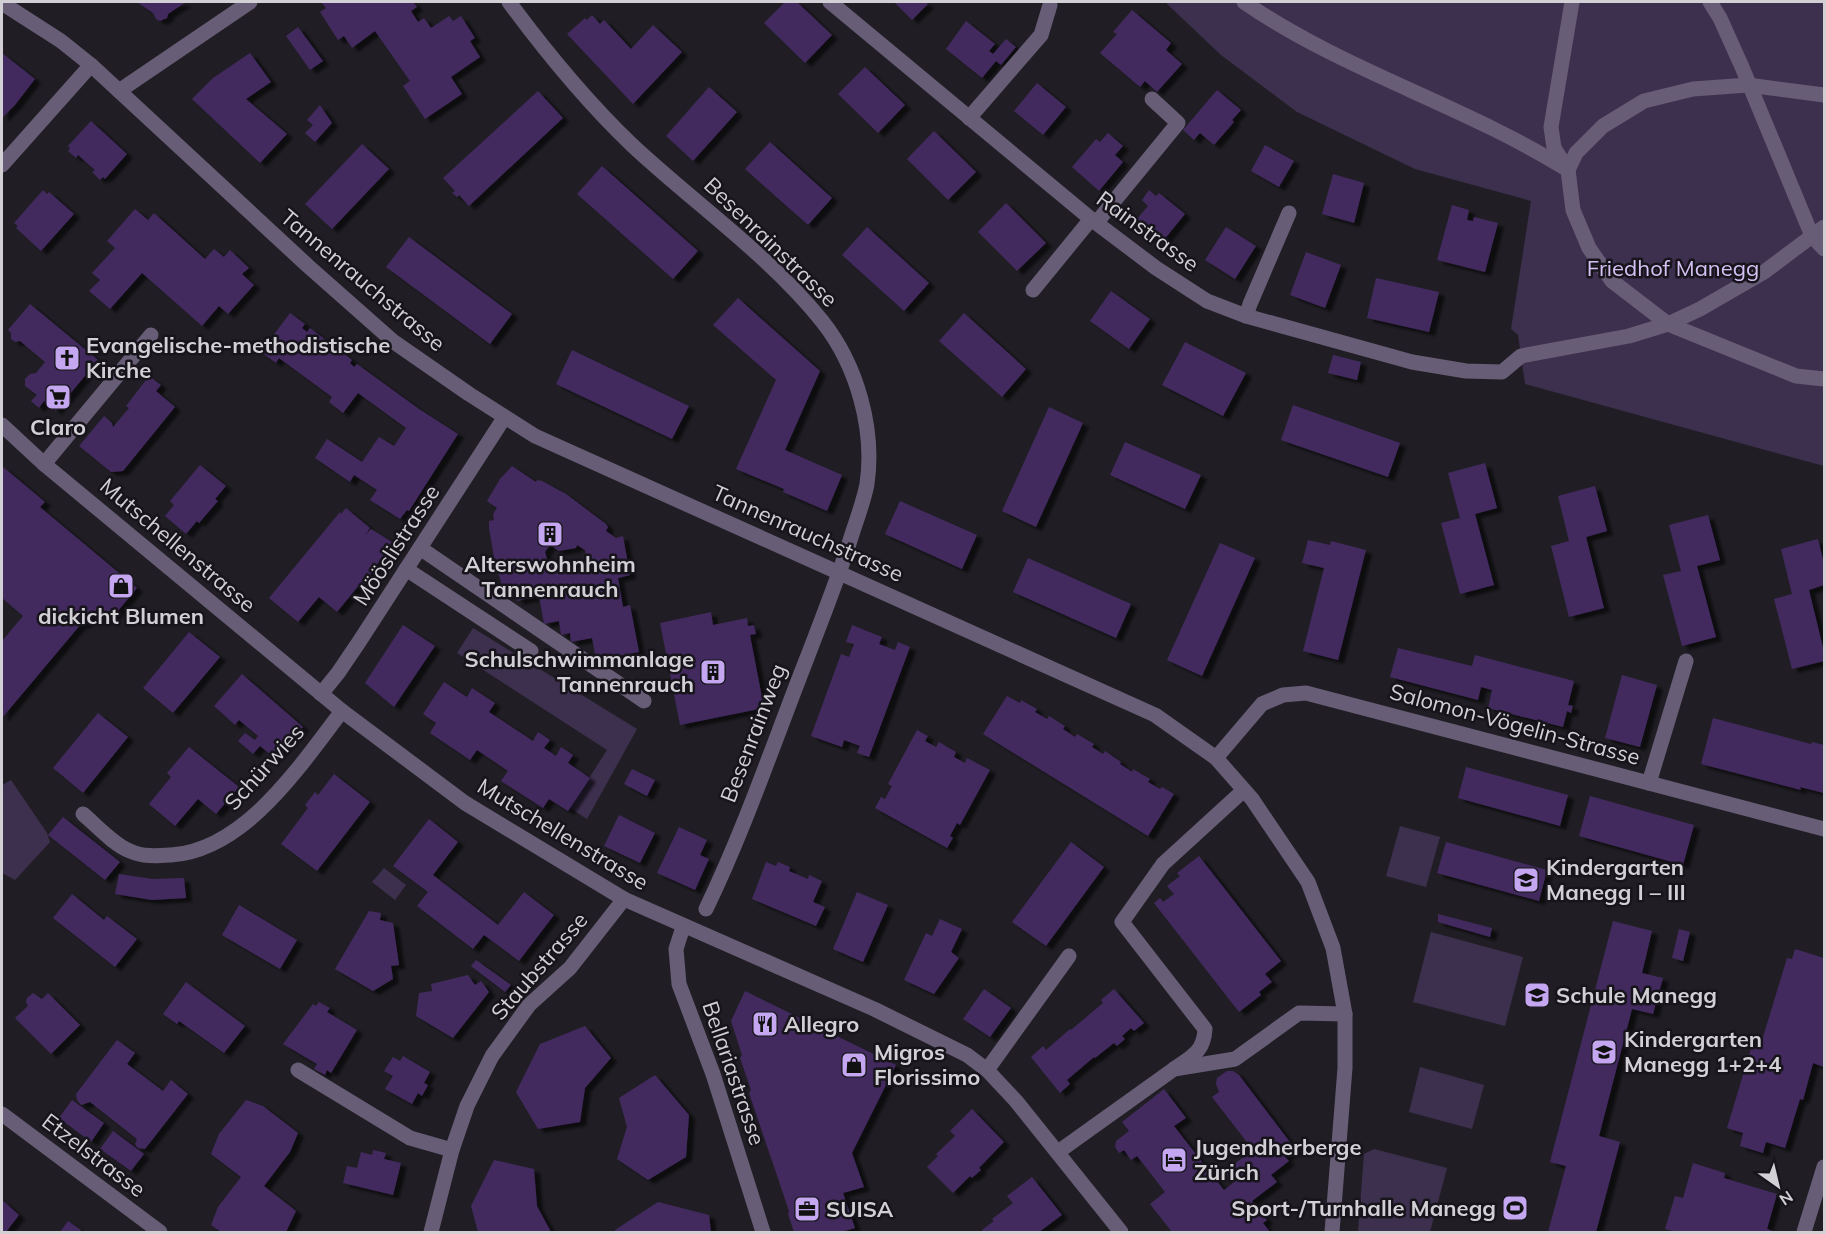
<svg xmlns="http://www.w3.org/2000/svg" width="1826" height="1234" font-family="Mulish,sans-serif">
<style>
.green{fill:#3d304f}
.building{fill:#422a5f;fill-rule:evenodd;filter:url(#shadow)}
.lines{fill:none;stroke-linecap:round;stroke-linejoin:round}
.minor{stroke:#675d76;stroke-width:15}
.labels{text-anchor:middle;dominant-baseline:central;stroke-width:5;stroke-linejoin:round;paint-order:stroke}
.street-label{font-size:22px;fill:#d2d0d4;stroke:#17151b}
.park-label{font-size:22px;fill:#d4c1f3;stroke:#17151b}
.poi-label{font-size:22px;font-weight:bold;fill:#d2d0d4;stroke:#17151b;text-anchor:start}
</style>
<defs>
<filter id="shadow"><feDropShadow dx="6" dy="4" stdDeviation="1.5" flood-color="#0009"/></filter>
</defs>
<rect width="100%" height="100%" fill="#201e24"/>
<g class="green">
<path d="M1165,2H1824V466L1525,384L1518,335L1511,329L1531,201L1415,169L1297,112L1221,55Z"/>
<path d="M473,628L637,729L587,819L570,808L607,750L457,653Z"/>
<path d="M11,780L47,833L50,842L15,880L2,873V785Z"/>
<path d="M1400,826L1440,837L1426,887L1386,876Z"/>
<path d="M384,868L406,885L395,900L372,882Z"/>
<path d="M1431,932L1523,957L1505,1026L1413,1002Z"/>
<path d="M1420,1067L1484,1085L1472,1129L1409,1112Z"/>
<path d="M1374,1149L1447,1168L1430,1232H1358L1364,1154Z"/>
</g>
<g class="building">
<path d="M137,2H186L168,14L167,18L160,21L156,19L153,13Z"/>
<path d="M321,2H413L417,7L411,11L418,22L424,18L431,28L449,16L453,21L461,16L475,38L470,41L480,57L451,77L462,94L425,119L403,86L410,81L375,31L352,48L344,36L338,40L320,12L326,8Z"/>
<path d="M785,2H797L832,35L805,63L764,23Z"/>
<path d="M894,2H925L928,4L912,20Z"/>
<path d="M1132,10L1171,43L1166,50L1182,64L1157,92L1145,81L1140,87L1100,53L1117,34L1113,32Z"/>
<path d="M592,15L600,24L604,20L631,49L653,25L682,52L633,104L567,34L585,18L587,20Z"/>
<path d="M966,21L995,44L989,51L993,54L1006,39L1016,47L1001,65L996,61L982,78L946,49Z"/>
<path d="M298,27L323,61L310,70L286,36Z"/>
<path d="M2,53L35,79L15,105L2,118Z"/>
<path d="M250,53L271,82L246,99L287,134L260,163L192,99L213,78Z"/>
<path d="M865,67L905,105L878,133L838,94Z"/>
<path d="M1037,83L1066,107L1043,135L1014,111Z"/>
<path d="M709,87L737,112L693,161L666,136Z"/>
<path d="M1217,90L1241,110L1232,120L1234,122L1214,145L1200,133L1194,140L1183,130Z"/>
<path d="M538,91L563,118L469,206L459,195L457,197L452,193L455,191L443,178Z"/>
<path d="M320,105L332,123L315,142L305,133L313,125L307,120Z"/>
<path d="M91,121L127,154L105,179L103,177L100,180L92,172L95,170L78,155L76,158L68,151L70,148L68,146Z"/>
<path d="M934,131L976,172L948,200L907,159Z"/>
<path d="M1108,133L1123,146L1115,155L1123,162L1099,191L1072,167L1096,139L1100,142Z"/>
<path d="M770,142L832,198L808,225L745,169Z"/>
<path d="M362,144L389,169L332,229L305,204Z"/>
<path d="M1265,145L1294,161L1279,187L1251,171Z"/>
<path d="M602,166L698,251L673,279L577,194Z"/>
<path d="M1333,174L1364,183L1354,223L1322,214Z"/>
<path d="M43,190L47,194L49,192L74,214L41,251L16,228L18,226L14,223Z"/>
<path d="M1149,190L1156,196L1159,193L1185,214L1163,241L1137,219L1148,206L1142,200Z"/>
<path d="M1006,203L1046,243L1017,271L978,232Z"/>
<path d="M1452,205L1469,210L1467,220L1473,221L1474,217L1498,223L1485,272L1437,260Z"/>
<path d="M135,209L148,220L154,213L205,259L214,249L224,257L230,250L249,268L242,274L254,285L228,314L219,306L202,326L142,273L110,309L89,291L100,280L92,273L115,248L107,241Z"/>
<path d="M867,227L929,283L904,311L842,255Z"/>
<path d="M1226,227L1256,246L1235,279L1205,260Z"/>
<path d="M409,237L512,314L490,344L386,267Z"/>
<path d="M1306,252L1341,265L1325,308L1290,295Z"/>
<path d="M1376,278L1439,292L1429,332L1367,318Z"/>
<path d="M1111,291L1150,319L1129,349L1090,321Z"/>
<path d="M738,298L820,371L785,450L842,475L827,511L783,492L784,489L736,469L776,380L713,325Z"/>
<path d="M30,304L98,360L56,411L44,401L39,408L31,401L37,395L25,386V379L30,374L36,373L45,362L20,341L15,342L11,339V333L8,330Z"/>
<path d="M290,313L305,324L302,328L307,332L310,328L352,360L350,363L354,367L357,364L419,409L458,434L409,511L407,510L400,519L370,500L377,490L354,475L350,482L315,458L327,439L362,462L379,437L394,446L406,428L358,393L343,413L329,402L332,397L279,358L276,363L261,352Z"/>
<path d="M964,313L1026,369L1002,397L939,341Z"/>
<path d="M1185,342L1246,373L1223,416L1162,385Z"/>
<path d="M572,350L689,406L672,439L556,384Z"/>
<path d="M1333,355L1361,362L1357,380L1328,373Z"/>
<path d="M149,376L161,385L156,391L175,407L123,471L111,472L79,446L104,416L112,423L113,427L129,408L126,406Z"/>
<path d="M1293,405L1400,443L1388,477L1281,440Z"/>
<path d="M1049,407L1083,423L1036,527L1002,511Z"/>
<path d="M1125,442L1201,475L1185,509L1110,475Z"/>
<path d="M1485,463L1497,508L1475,514L1494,585L1460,594L1441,523L1460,518L1448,473Z"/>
<path d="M200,465L226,486L215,499L218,501L199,523L197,521L186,534L165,516L174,505L170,501Z"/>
<path d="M2,466L45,502L40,507L137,588L112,618L99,608L84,625L81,624L2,718V641L23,616L2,598Z"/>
<path d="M512,466L536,482L537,480L542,481L566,494L606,524L608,527L606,531L616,538L623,536L630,575L618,578L623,607L630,605L639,652L599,660V658H596L592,638L571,642L570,633L561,635L559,621L544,624L539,596L517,601L515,592L505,594L495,563L489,528V521L494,520L493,514L497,508L487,501L500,479ZM550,545L559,551L576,548L577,545L585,550L587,561L558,567L557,560L548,562L545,552Z"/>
<path d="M1595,486L1607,531L1586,537L1604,608L1569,617L1551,546L1569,541L1558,496Z"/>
<path d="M900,501L977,535L962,569L885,534Z"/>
<path d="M346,508L370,528L365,535L371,529L392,542L363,586L360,584L337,612L319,597L298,622L269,598L340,512L341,514Z"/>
<path d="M1708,515L1720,560L1697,566L1716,637L1682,646L1663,575L1681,571L1669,525Z"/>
<path d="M1818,539L1824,564V585L1809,590L1824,652V661L1792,669L1774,599L1792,594L1781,549Z"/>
<path d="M1308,540L1330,545L1331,541L1366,550L1338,660L1303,651L1324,568L1302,563Z"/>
<path d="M1220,543L1255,558L1202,676L1167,660Z"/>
<path d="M1028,558L1131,604L1116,638L1013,592Z"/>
<path d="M711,612L713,625L747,618L748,626L754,625L756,634L750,635L764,708L680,725L660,623Z"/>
<path d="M403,625L435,646L394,707L365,683Z"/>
<path d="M852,625L882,637L879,644L895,650L898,642L910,647L869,757L857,753L860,746L844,740L842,747L811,736L841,654L849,657L854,644L846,642Z"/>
<path d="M189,632L220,657L173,713L143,688Z"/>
<path d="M1398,648L1472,666L1475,655L1574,681L1568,705L1573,706L1571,713L1567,711L1563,727L1488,708L1492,690L1481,687L1478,700L1390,677Z"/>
<path d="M242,674L303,727L275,758L260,746L253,754L238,741L245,733L255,740L258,736L239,720L235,725L214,706Z"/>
<path d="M1622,675L1657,685L1640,747L1605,738Z"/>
<path d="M444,682L467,697L472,688L495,703L489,712L533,741L538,732L550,740L544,748L556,756L561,747L573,755L568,763L590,778L568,811L549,799L543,808L501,781L508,771L477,750L470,760L430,733L436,723L423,714Z"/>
<path d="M1007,696L1020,703L1021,700L1037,709L1035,712L1047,719L1049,716L1065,726L1063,729L1075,737L1077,734L1094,744L1092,747L1103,754L1105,751L1121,762L1120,764L1132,772L1133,769L1150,779L1148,782L1160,789L1162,787L1174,794L1148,836L983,734Z"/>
<path d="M98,713L128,737L83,793L53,768Z"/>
<path d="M1713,718L1811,744L1812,742L1824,745V793L1800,787L1801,790L1701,764Z"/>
<path d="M917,730L928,736L925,741L936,747L939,742L956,752L954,757L965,763L967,758L990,770L960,825L957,823L950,836L953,838L947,848L875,808L881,797L885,799L892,786L888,784Z"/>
<path d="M189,747L239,787L216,814L198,799L175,826L149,804L171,777L167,773Z"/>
<path d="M1466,767L1568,795L1560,826L1458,798Z"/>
<path d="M632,769L655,780L647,796L624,784Z"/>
<path d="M334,774L370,802L317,871L281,844L308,808L305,805L315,792L318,795Z"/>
<path d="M1590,796L1694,825L1683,865L1579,836Z"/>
<path d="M619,815L655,833L640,863L604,846Z"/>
<path d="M63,817L120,862L105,880L48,835Z"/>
<path d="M429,819L458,842L433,875L493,921L498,925L524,892L554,915L519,961L484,935L473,949L417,906L428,892L393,866Z"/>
<path d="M679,827L707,840L700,855L709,859L695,890L657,873Z"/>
<path d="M1071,842L1104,867L1046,946L1012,922Z"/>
<path d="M1446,842L1547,870L1539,901L1437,873Z"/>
<path d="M1199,856L1281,961L1265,974L1272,982L1259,992L1261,995L1239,1012L1154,903L1160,898L1163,902L1174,894L1167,886L1180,876L1177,873Z"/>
<path d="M766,862L776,866L778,862L790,867L789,871L808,879L809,875L822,881L813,902L825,907L816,926L752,899Z"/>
<path d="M119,874L153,879L184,878L186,898L152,900L115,894Z"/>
<path d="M857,892L888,905L863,962L833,949Z"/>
<path d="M72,894L104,920L107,916L137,939L115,967L53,918Z"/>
<path d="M239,905L297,940L280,969L222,935Z"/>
<path d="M369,911L381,913L380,920L393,923L399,965L391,966L393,979L373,991L335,969Z"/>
<path d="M1438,914L1492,928L1490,937L1438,922Z"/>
<path d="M940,919L962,929L951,952L959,958L934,994L904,980L926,933L932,936Z"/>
<path d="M1613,921L1652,931L1642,973L1663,978L1653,1014L1632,1009L1599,1136L1620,1142L1596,1232H1548L1566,1166L1550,1162Z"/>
<path d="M1679,929L1690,932L1683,961L1672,958Z"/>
<path d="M1795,949L1824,958V1067L1813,1063L1803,1100L1800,1099L1785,1148L1766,1142L1763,1153L1740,1146L1743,1133L1727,1128L1752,1045L1760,1047L1787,958L1792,959Z"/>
<path d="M476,960L511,985L505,992L471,966Z"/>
<path d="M468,975L475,985L481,981L489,992L453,1038L416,1016L419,993L432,991L431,984Z"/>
<path d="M186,982L245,1026L224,1053L179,1021L177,1024L163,1014Z"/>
<path d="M984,989L1011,1008L990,1037L963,1019Z"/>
<path d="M1114,989L1144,1023L1134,1031L1131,1028L1122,1036L1125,1039L1117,1046L1114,1043L1095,1058L1094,1057L1067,1080L1070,1084L1060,1093L1031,1057L1043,1046L1046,1050L1070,1029L1071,1030L1103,1003L1101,1000Z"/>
<path d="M745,991L896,1065L852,1153L864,1187L843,1193L855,1228L841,1232H794L788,1214L789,1211L749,1093L751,1090L740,1058L742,1055L731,1021Z"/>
<path d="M33,993L42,999L48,993L80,1025L51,1054L15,1018L28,1006L26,1002L27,998Z"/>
<path d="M319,1002L330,1008L327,1012L357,1030L331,1073L327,1070L325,1075L314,1069L317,1064L283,1044L313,1004L316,1006Z"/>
<path d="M585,1026L611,1058L585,1088L580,1122L538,1129L516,1092L540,1044Z"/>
<path d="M117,1040L135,1053L127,1064L163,1091L171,1080L188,1094L145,1149L138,1148L135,1144L137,1139L90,1102L81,1105L77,1100L76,1094Z"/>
<path d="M403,1056L430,1072L424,1083L428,1085L422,1096L418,1093L412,1104L385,1089L393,1076L384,1071L393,1057L400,1061Z"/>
<path d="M1227,1071H1233L1239,1075L1296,1150L1285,1157L1289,1161L1271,1175L1277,1182L1252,1201L1267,1220L1263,1223L1270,1232H1172L1150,1204L1165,1192L1137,1156L1131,1160L1124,1150L1119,1153L1115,1147L1116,1141L1129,1131L1122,1122L1164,1089L1186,1118L1174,1126L1224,1190L1233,1183L1225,1171L1253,1150L1212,1097L1219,1092L1216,1084L1217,1078Z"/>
<path d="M655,1075L689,1115L686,1157L648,1180L617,1159L627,1127L619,1098Z"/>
<path d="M72,1100L104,1123L91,1142L59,1118Z"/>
<path d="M246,1100L263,1106L298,1133L290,1152L264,1186L296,1211L286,1232H221L211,1225L218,1207L241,1177L211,1154L219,1134Z"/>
<path d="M972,1109L1004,1142L979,1168L981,1170L972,1178L970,1176L953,1193L927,1167L938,1156L936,1154L955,1136L950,1131Z"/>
<path d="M113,1131L144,1154L131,1171L100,1149Z"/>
<path d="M373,1150L386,1153L384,1159L401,1163L393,1195L343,1183L347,1166L357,1168L361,1152L372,1155Z"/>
<path d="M494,1160L534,1169L537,1206L551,1232H478L471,1206Z"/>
<path d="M1693,1163L1725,1173L1724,1178L1777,1194L1767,1229L1776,1232H1677L1665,1229L1675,1196L1683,1198Z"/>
<path d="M1032,1177L1062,1215L1039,1232H983L982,1230L994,1221L992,1219L1013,1203L1007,1196Z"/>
<path d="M2,1200L19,1215L6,1232H2Z"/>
<path d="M658,1202L709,1215L711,1232H615V1230Z"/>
<path d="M68,1221L81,1230L79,1232H60Z"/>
</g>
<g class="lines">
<g class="minor">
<path d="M509,2C546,52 587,102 632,145C694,203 769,255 822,321C857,365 875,429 867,484C864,500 858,516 853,531C840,574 823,616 807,658C774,742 745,828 706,909"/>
<path d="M830,2L1091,219L1156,268L1207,301L1246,316L1412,362L1466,371L1502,372L1521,356L1629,336L1668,324L1700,309L1764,272L1824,227"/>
<path d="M1244,2C1344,71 1464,105 1568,170"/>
<path d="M1710,2L1720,18L1742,67L1812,236L1824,249"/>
<path d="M2,3L61,41L91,65L308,266L394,342L469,394L535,436L1155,715L1216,758L1252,799L1308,882L1333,948L1345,1014V1068L1332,1232"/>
<path d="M119,91L250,2"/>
<path d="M1824,95L1748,85L1693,89L1644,101L1603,126L1576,153L1568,170L1573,210L1589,248L1612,281L1668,324L1796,376L1824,379"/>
<path d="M969,118L1041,35L1050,5"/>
<path d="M2,165L91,65"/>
<path d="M1566,167L1554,148L1551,127L1572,2"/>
<path d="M1097,222L1178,123L1152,99"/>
<path d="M1033,290L1091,219"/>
<path d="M1246,316L1250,304L1289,213"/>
<path d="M2,425L44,464L342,711L465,803L624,899L874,1009L967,1055L987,1070L1016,1101L1121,1232"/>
<path d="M44,464L151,335"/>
<path d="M420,548L644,701"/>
<path d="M406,569L531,651"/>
<path d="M321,694L338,673L359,642L504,418"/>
<path d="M1216,758L1262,704L1283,695L1306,693L1824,829"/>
<path d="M1649,783L1686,661"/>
<path d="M83,814C96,825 114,845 130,851C143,857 156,856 171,855C245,850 300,766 342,711"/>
<path d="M683,927L676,949L679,984L713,1074L763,1232"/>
<path d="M1174,1069C1191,1057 1204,1052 1205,1029L1122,922L1163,864L1244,790"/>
<path d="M298,1070L410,1138L452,1150"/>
<path d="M987,1070L1069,956"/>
<path d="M2,1114L160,1232"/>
<path d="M1058,1152L1174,1069L1235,1059L1299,1013L1345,1014"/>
<path d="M431,1232L452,1150L467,1106L492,1056L529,1005L570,968L624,899"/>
<path d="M1804,1232L1824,1167"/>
</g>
</g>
<defs>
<g id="church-square" transform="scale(1.35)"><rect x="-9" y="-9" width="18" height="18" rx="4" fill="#c5a7f1" stroke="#17151b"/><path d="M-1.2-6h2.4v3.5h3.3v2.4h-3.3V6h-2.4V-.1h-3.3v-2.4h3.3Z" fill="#111"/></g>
<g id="supermarket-square" transform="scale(1.35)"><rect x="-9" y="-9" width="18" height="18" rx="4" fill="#c5a7f1" stroke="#17151b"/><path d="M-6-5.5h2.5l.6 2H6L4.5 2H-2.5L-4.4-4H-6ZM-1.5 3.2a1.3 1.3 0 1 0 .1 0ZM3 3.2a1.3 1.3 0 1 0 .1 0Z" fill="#111"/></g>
<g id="building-square" transform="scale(1.35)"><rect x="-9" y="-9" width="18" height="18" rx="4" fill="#c5a7f1" stroke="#17151b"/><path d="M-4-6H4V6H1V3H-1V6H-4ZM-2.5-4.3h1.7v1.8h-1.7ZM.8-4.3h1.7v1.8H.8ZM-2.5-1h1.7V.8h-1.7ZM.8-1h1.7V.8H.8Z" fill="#111"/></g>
<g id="shop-square" transform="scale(1.35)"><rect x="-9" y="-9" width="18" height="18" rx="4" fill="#c5a7f1" stroke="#17151b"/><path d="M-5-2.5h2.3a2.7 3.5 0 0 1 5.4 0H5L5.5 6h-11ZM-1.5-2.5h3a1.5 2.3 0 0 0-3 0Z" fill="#111"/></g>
<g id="school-square" transform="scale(1.35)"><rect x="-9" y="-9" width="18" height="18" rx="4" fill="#c5a7f1" stroke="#17151b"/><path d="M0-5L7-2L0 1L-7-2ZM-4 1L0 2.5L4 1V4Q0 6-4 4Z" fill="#111"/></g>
<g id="restaurant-square" transform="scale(1.35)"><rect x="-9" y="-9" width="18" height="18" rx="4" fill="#c5a7f1" stroke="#17151b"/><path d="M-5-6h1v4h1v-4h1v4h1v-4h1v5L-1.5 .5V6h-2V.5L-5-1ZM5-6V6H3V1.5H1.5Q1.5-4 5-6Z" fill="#111"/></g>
<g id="hotel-square" transform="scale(1.35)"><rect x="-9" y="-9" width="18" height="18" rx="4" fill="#c5a7f1" stroke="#17151b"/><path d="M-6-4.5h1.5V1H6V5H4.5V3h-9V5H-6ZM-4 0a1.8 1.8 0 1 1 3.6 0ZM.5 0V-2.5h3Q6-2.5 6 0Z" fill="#111"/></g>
<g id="stadium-square" transform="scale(1.35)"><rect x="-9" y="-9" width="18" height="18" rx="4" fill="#c5a7f1" stroke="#17151b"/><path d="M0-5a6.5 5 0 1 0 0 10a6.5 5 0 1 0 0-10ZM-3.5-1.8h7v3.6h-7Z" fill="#111"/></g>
<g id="office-square" transform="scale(1.35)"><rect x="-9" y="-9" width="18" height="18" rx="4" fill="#c5a7f1" stroke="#17151b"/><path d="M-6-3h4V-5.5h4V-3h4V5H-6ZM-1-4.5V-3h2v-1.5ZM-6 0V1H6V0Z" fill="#111"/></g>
</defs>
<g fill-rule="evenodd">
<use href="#church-square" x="67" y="358"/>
<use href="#supermarket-square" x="58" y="397"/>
<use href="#building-square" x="550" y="534"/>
<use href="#shop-square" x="121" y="586"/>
<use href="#building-square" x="713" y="672"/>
<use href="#school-square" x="1526" y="880"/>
<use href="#school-square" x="1537" y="995"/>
<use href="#restaurant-square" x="765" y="1024"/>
<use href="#school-square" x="1604" y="1052"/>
<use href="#shop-square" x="854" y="1065"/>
<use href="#hotel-square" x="1174" y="1160"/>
<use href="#stadium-square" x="1515" y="1208"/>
<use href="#office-square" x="807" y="1209"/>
</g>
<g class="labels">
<g class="street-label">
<text transform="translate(1148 231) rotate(36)">Rainstrasse</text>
<text transform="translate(771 242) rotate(44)">Besenrainstrasse</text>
<text transform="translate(363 280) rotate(40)">Tannenrauchstrasse</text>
<text transform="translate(808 533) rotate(24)">Tannenrauchstrasse</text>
<text transform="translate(178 545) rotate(40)">Mutschellenstrasse</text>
<text transform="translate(396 545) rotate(-57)">Mööslistrasse</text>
<text transform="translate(1515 724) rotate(15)">Salomon-Vögelin-Strasse</text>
<text transform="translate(753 733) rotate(-69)">Besenrainweg</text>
<text transform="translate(264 767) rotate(-48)">Schürwies</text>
<text transform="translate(563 834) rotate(31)">Mutschellenstrasse</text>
<text transform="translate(539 966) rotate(-49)">Staubstrasse</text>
<text transform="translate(734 1073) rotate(71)">Bellariastrasse</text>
<text transform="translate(94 1155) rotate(37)">Etzelstrasse</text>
</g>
<g class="park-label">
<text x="1673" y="268">Friedhof Manegg</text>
</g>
<g class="poi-label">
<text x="86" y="345">Evangelische-methodistische<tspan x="86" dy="25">Kirche</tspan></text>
<text x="58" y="427" text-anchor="middle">Claro</text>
<text x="550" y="564" text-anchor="middle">Alterswohnheim<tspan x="550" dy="25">Tannenrauch</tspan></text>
<text x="121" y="616" text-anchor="middle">dickicht Blumen</text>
<text x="694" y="659" text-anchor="end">Schulschwimmanlage<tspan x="694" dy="25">Tannenrauch</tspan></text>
<text x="1546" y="867">Kindergarten<tspan x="1546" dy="25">Manegg I – III</tspan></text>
<text x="1556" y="995">Schule Manegg</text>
<text x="784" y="1024">Allegro</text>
<text x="1624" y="1039">Kindergarten<tspan x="1624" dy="25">Manegg 1+2+4</tspan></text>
<text x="874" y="1052">Migros<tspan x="874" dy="25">Florissimo</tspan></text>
<text x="1194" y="1147">Jugendherberge<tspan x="1194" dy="25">Zürich</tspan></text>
<text x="1496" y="1208" text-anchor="end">Sport-/Turnhalle Manegg</text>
<text x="826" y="1209">SUISA</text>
</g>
</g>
<rect width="1826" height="1234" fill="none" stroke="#d2d0d4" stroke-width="6"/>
<g transform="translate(1778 1186) rotate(146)" stroke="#17151b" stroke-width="4.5" paint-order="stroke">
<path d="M0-4.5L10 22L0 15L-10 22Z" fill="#d2d0d4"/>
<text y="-9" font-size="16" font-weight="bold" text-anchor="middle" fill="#d2d0d4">N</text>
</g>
</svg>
